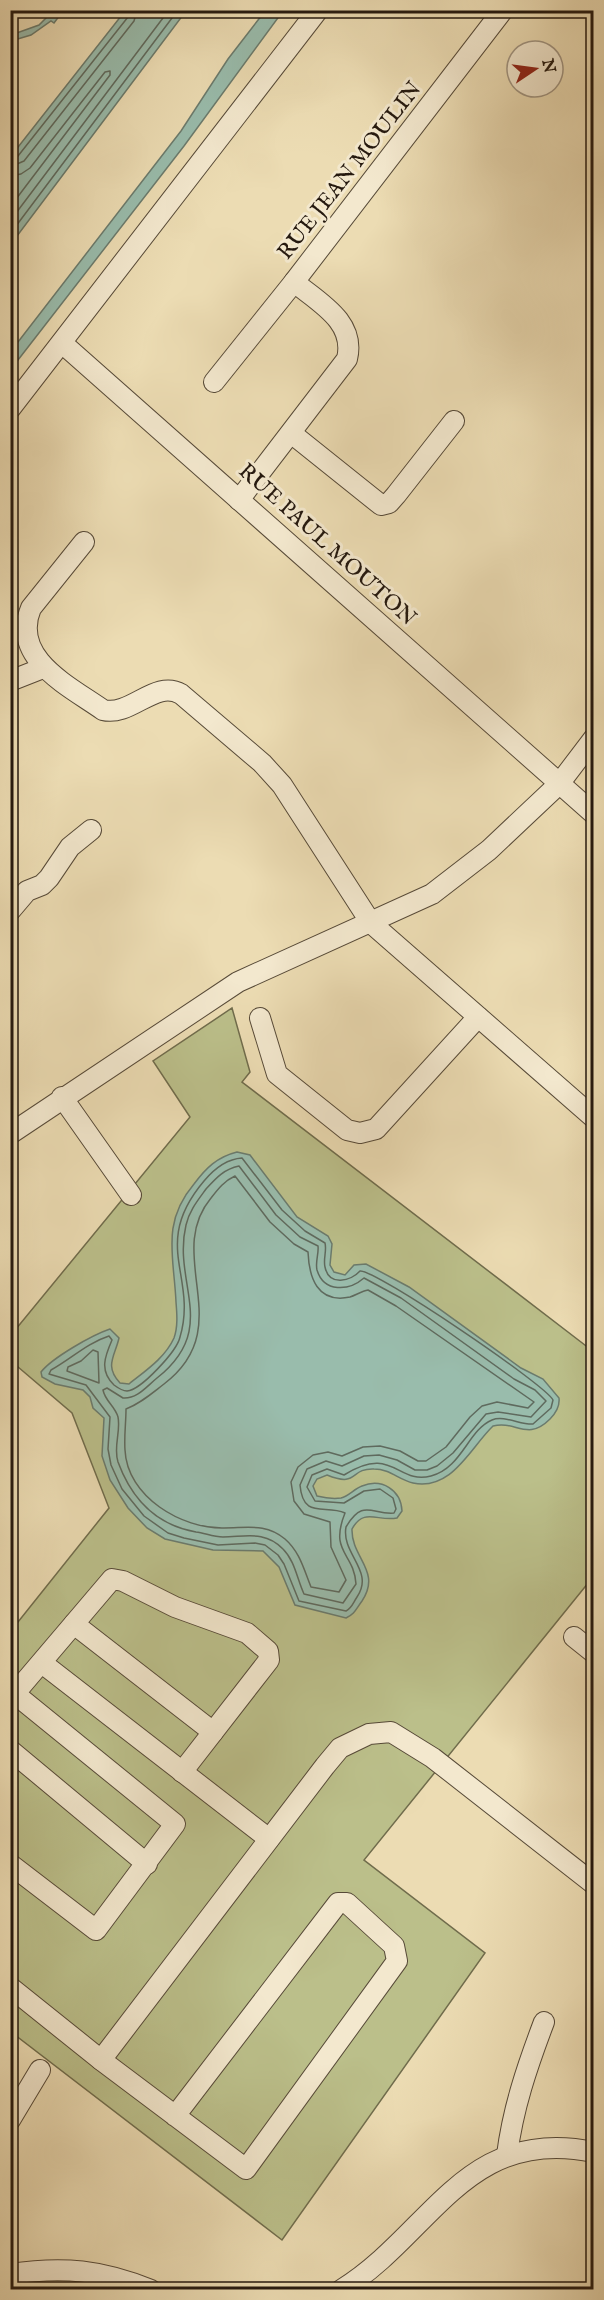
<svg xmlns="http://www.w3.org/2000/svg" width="604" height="2300" font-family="'IM FELL English',serif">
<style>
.green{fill:#bbbf8a;stroke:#706c4c;stroke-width:1.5}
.water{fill:#99bcac;stroke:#6b7b6d;stroke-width:1.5}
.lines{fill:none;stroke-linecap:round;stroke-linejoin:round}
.shore{stroke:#5f6a5e;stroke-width:1.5}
.minor-casing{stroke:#574a38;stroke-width:22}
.minor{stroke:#f3e8ce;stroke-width:20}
.labels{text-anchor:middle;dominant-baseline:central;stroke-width:6;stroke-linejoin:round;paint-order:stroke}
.street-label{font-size:22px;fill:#25190f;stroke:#f3e8ce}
</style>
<rect width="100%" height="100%" fill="#ecdcb3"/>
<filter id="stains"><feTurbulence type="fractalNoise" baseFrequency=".00333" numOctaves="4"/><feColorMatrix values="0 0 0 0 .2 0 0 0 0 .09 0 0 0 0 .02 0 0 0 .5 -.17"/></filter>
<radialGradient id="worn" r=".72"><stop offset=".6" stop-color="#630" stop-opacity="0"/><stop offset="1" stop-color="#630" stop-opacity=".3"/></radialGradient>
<path class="green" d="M232,1008L250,1072L242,1082L594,1352L593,1577L364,1860L485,1953L282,2240L11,2032L10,1632L109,1508L72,1413L11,1361V1335L190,1117L153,1061Z"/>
<g class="water">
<path d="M53,11H63L54,23L51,21L31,35L11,41V35L39,25Z"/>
<path d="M125,11H186L11,244V156Z"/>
<path d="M265,11H283L184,146L11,369V351L181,131L228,59Z"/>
<path d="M237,1152L250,1155L297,1217L328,1236L332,1244L330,1265L334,1272L345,1275L354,1265L366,1264L409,1287L521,1368L543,1379L559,1398C560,1407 556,1413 550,1419C527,1442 516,1420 493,1426C470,1448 452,1491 413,1483C399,1480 390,1469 374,1469C349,1468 359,1488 327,1475L317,1479L313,1486L317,1496C325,1498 333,1499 341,1498C349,1496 354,1489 362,1486C382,1478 401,1490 402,1511L397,1518C378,1522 364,1507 352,1529C351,1558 382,1571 362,1601C356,1609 355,1614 346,1618L295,1605L279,1567L263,1551L213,1550L165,1539L147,1528L128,1508L110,1480L102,1456L104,1418L93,1408L90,1397L83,1390L55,1384L42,1377L41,1372C52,1358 92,1335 110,1329L119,1338C115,1356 104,1366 120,1383L129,1384C145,1371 165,1358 174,1338C178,1327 177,1314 176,1302C174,1256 161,1223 194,1184C206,1168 217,1157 237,1152Z"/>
</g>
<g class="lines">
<g class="shore">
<path d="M10,159L18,156L128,17L129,10"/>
<path d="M10,167L24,161L134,21L137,10"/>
<path d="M10,176L21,174L30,168L105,72L110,71V75L10,207"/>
<path d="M10,221L169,10"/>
<path d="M10,234L178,10"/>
<path d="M242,1158L282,1210L305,1231L325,1243C327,1251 323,1259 325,1267C329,1287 351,1281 360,1271C375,1269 546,1385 553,1400L551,1408L533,1424C521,1425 504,1415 492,1420C468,1430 462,1468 431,1476C397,1485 393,1444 344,1475L327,1469L312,1475L307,1487L315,1501L344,1503L364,1491L380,1489L393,1498L396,1509L394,1513C372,1515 363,1498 346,1527C341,1554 375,1571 357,1597C353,1603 352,1608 346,1611L299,1601L284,1564L278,1555L265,1545L255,1543L218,1545L184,1538L168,1533L144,1516L122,1489L111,1465L108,1449L110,1417L86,1385L49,1374L51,1370C71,1359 87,1343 109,1336L112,1340C105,1356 99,1371 114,1385C118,1388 122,1391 127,1391C141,1390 177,1351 180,1337C198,1276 150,1245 204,1181C214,1169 226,1159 242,1158Z"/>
<path d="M239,1166L276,1215L300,1237L318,1246C319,1254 315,1262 317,1270C324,1293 349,1291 364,1278L401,1298L514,1379L535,1390L546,1401L531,1417L498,1412L486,1414L453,1453L437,1466L427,1470H415L397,1460L379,1455L364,1456L342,1466L326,1461L307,1469L300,1485C303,1520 325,1504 345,1513C329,1553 354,1552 356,1584L343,1603L304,1594C297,1579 295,1561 283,1549C265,1530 245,1537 223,1537C213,1537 205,1533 196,1532C156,1525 132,1500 118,1462C113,1447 121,1432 118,1417C115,1406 105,1401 103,1390L107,1388L123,1398C137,1399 146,1387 157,1378C220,1328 172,1284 186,1225C189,1211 198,1200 206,1189C216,1178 224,1169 239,1166Z"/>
<path d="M235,1176L270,1222L294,1244L308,1252C309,1277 317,1304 350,1297C356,1295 362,1291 368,1290L396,1306L534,1402L528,1408L497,1402L482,1406L470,1417L446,1447L426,1461H418L400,1451L380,1446L363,1447L342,1456L328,1452L313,1455L298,1467L291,1482L294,1501L304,1514L330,1522L331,1547L346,1580L339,1592L311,1587C304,1570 300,1552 285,1539C266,1523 248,1528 224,1528C182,1529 127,1497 125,1450C124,1436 126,1423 126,1409C141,1403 151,1394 164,1384C239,1327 163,1256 211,1198C218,1189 224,1181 235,1176Z"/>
<path d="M93,1350L98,1352L99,1383L67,1371L68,1367L81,1361Z"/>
</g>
<g class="minor-casing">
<g id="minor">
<path d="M62,343L594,814"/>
<path d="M214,382L294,282"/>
<path d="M10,409L318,10"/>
<path d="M291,433L381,505L389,503L396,495L454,421"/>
<path d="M239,500L347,359C356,322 320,303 294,282L503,10"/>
<path d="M84,542L31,608C10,658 69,686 103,710C131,717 155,679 181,694L262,763L282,785L371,923L594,1118"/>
<path d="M10,681L43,668"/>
<path d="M10,911L27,891L42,885L49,878L70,847L91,830"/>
<path d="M260,1018L277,1074L347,1130L360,1133L376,1129L478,1017"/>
<path d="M62,1097L131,1195"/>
<path d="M10,1134L238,982L432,894L489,850L559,784L594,738"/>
<path d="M74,1624L213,1732"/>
<path d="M574,1637L594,1653"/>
<path d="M42,1663L269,1839"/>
<path d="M10,1699L112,1579L123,1581L175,1607L247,1633L268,1651L269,1660L182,1772"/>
<path d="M10,1750L147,1864"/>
<path d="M10,1864L96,1930L175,1824L15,1694"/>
<path d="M10,1987L101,2060L325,1766L340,1748L369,1734L391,1732L433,1758L594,1884"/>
<path d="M101,2060L246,2169L397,1961L394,1946L347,1903H338L175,2116"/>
<path d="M10,2120L40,2070"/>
<path d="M507,2155C513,2108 527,2067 544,2022"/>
<path d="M10,2274C64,2266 101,2270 151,2290"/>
<path d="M341,2290C432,2234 465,2125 594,2152"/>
</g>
</g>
<use href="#minor" class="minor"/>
</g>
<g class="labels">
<g class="street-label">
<text transform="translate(350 171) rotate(-52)">RUE JEAN MOULIN</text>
<text transform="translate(327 545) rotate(42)">RUE PAUL MOUTON</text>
</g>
</g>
<rect width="604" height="2300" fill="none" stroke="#ecdcb3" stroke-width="36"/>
<rect x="12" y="12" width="580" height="2276" fill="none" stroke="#25190f" stroke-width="3"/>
<rect x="18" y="18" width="568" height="2264" fill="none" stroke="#25190f" stroke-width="1.5"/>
<g transform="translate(535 69) rotate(77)"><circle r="28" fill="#f3e8ce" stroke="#a19582" stroke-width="1.5"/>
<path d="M0-4.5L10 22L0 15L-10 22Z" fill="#8f2418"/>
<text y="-9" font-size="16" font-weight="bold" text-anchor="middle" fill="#25190f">N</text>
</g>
<rect width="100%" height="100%" filter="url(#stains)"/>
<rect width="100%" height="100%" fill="url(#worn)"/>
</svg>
